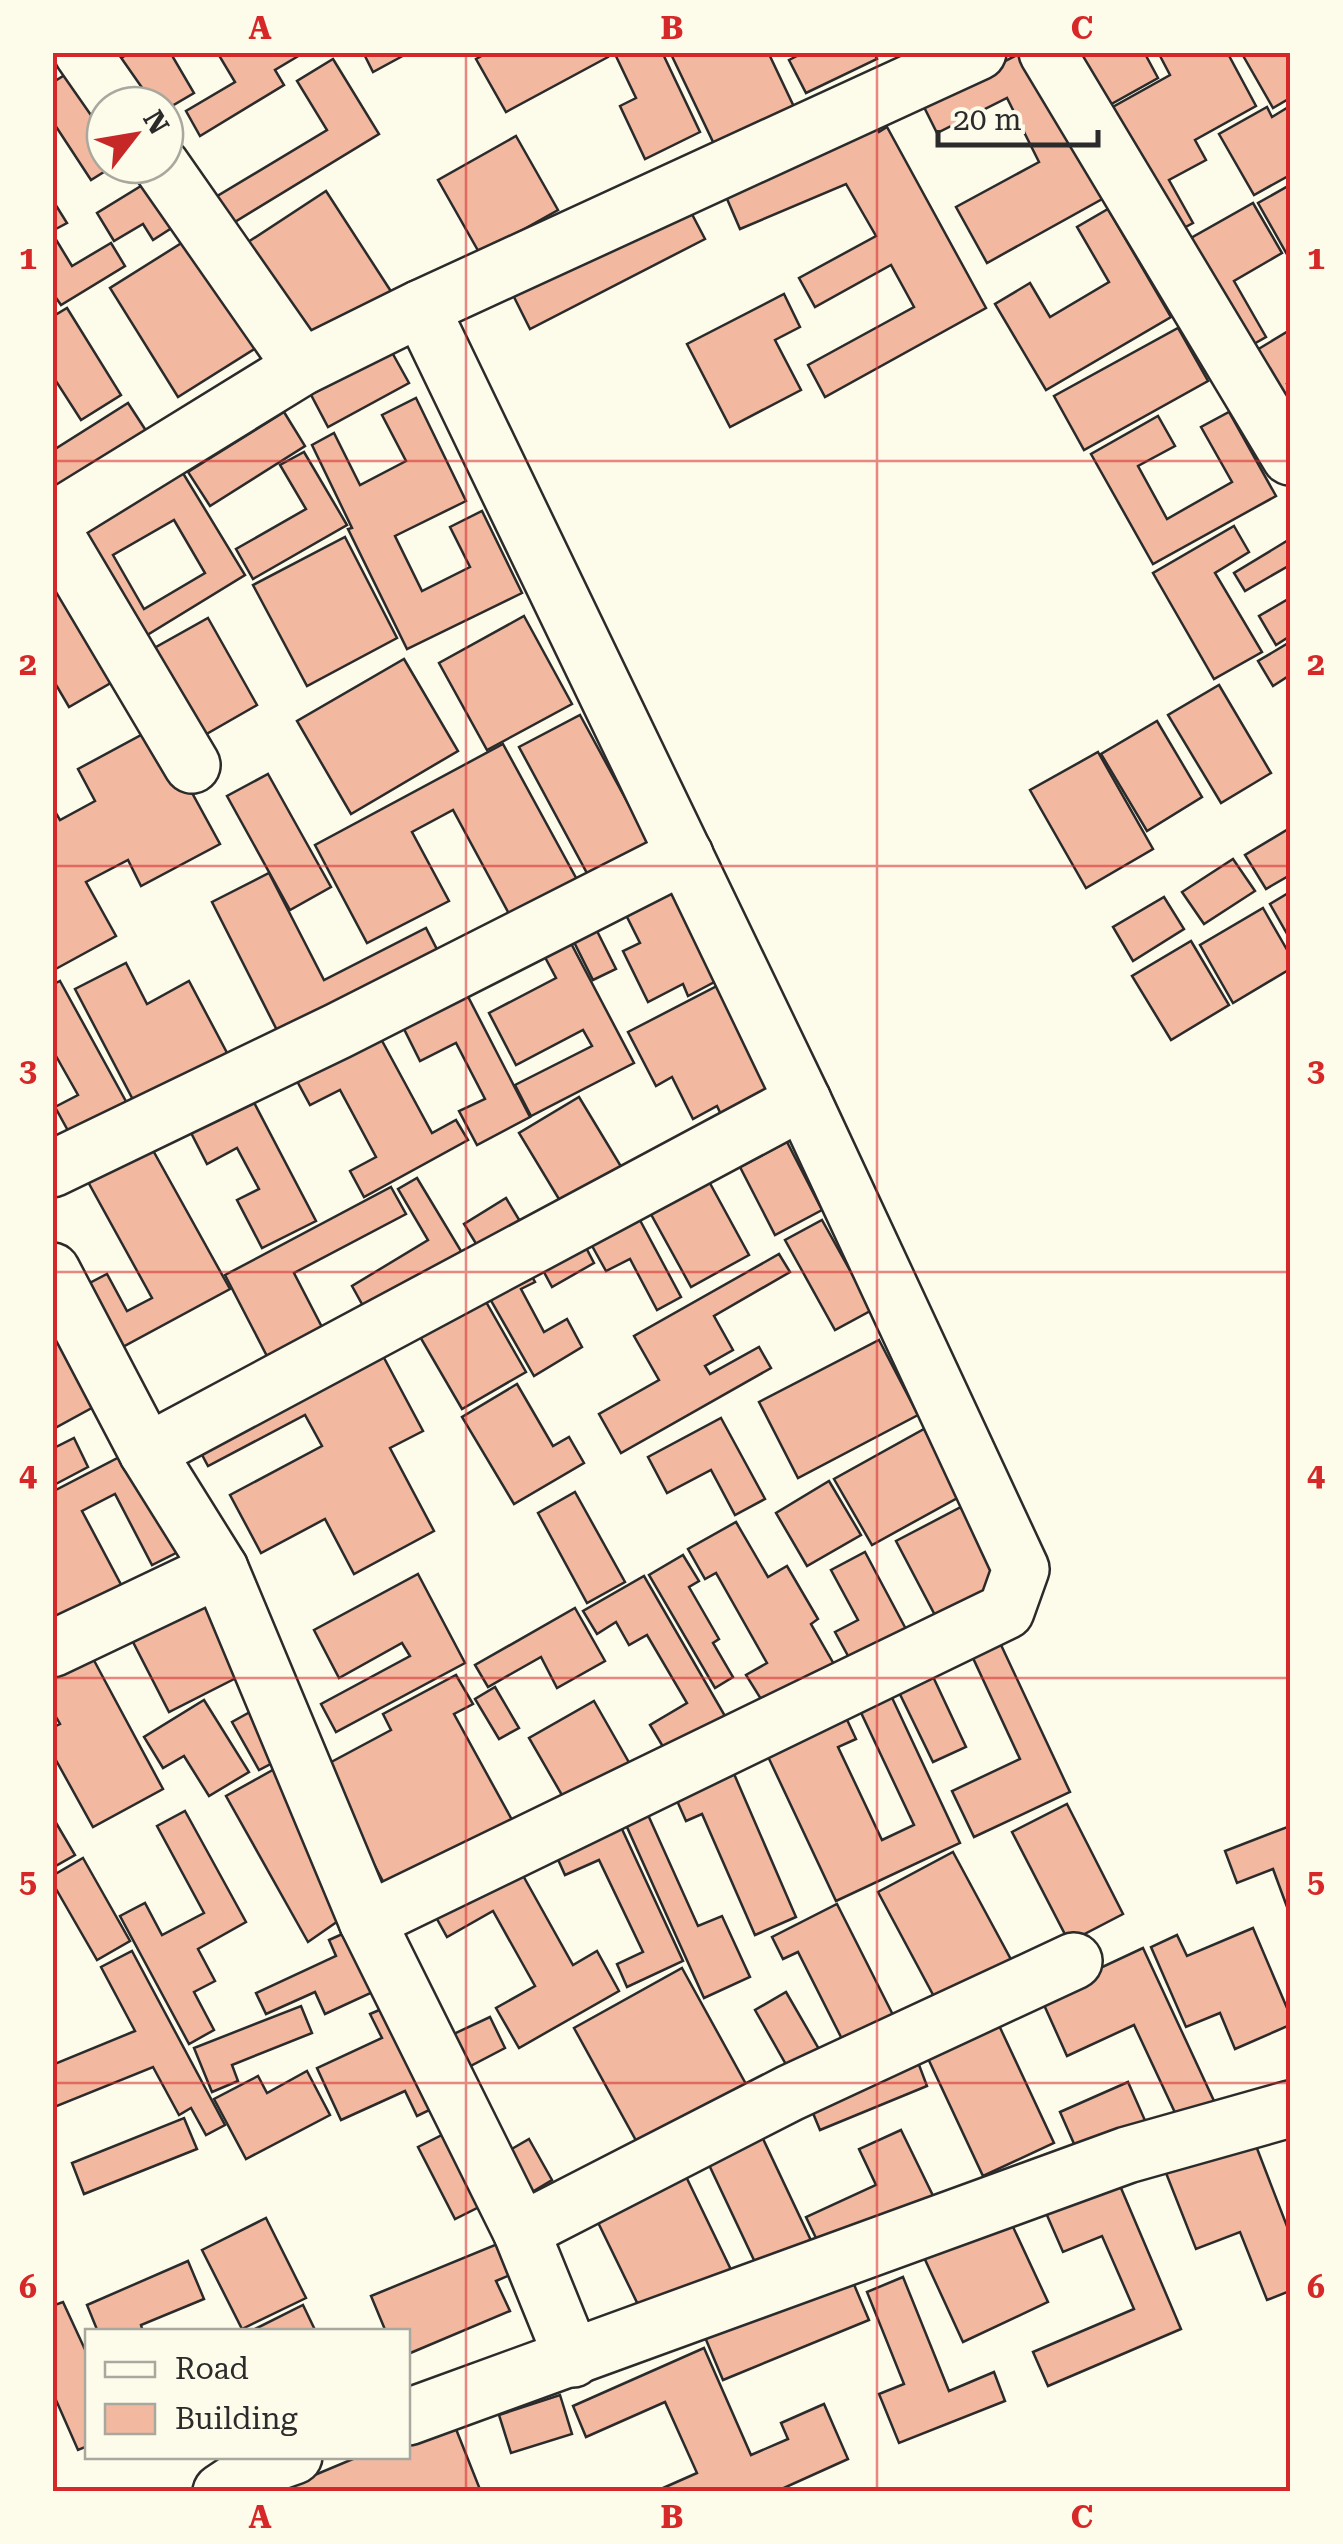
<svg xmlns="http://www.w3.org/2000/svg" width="1343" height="2544" font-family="'Roboto Serif',serif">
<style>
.building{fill:#f2b8a0;stroke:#2b2b2b;stroke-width:2.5;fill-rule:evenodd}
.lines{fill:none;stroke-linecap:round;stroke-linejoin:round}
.minor-casing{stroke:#2b2b2b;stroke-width:60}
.minor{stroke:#fdfbea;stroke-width:55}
.grid{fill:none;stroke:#d62828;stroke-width:2.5;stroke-opacity:0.55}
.neatline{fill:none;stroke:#d62828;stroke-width:4}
.grid-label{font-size:32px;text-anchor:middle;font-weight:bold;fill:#d62828}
</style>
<rect width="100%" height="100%" fill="#fdfbea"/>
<g class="building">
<path d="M131,52H170L194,93L165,110V105H134L110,65Z"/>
<path d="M217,52H305L275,70L284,85L200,136L186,111L235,82Z"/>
<path d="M363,52H410L373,72Z"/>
<path d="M489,52H606L608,57L506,112L476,59Z"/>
<path d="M614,52H662L700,132L645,159L620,106L636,98Z"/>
<path d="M670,52H768L795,109L715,146Z"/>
<path d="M805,52H874L877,59L806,93L789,60Z"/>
<path d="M1023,52L1104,198L987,263L956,207L1039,162L1007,98L937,133L922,103Z"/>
<path d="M1052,52H1144L1158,78L1088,117Z"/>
<path d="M1162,52H1227L1256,106L1195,140L1206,160L1169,180L1193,223L1161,240L1093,118L1170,75L1159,54Z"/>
<path d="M1241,52H1290V98L1273,108Z"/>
<path d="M333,59L379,134L225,228L209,201L327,130L297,81Z"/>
<path d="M82,64L105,105V165H115L91,180L55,125L52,127V83Z"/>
<path d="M1290,106V175L1254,195L1219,134L1267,107L1272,117Z"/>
<path d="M874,120L879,132L887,127L986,308L825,397L808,365L914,307L891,265L815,307L799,278L876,236L846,184L740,229L721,185Z"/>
<path d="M516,136L558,210L480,254L438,180Z"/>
<path d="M154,178L181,222L153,240L143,224L114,241L97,213Z"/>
<path d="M1290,185V257L1289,258L1258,203Z"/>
<path d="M326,191L394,296L311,350L242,246Z"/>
<path d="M52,199L67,223L52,231Z"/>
<path d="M684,199L705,239L530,329L509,287Z"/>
<path d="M1253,203L1282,253L1234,281L1266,337L1236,354L1175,247Z"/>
<path d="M1108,209L1171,317L1046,390L995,304L1030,283L1050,317L1109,282L1077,227Z"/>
<path d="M199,232L267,341L178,397L110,288Z"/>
<path d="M52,233L72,266L111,243L125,266L61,305L52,292Z"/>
<path d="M784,294L800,327L775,340L801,390L730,427L687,344Z"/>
<path d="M67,308L121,395L81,420L52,375V317Z"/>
<path d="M1178,328L1208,381L1084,450L1054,396Z"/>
<path d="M1290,330V382L1287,384L1290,389V439L1242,359Z"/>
<path d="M389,347L409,383L328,427L309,391Z"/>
<path d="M416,398L466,501L395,536L422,591L470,567L450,527L482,511L522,593L407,649L348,529L352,528L312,445L334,433L360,485L406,461L382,415Z"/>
<path d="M128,403L156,446L52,513V451Z"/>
<path d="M284,412L305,446L210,506L188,472Z"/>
<path d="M1229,412L1276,496L1153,564L1091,454L1158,416L1175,446L1138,466L1167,519L1232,482L1201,427Z"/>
<path d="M304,452L347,525L253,579L236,549L306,509L280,465Z"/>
<path d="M178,465L245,575L139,640L72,530ZM174,520L205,573L144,609L113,555Z"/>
<path d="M1234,526L1249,552L1215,573L1262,652L1214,679L1153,573Z"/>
<path d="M345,537L397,638L307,686L253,585Z"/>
<path d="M1290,539V565L1245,591L1234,573Z"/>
<path d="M52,545L128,673L69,707L52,678Z"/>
<path d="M1290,598V636L1276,645L1259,616Z"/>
<path d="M524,616L572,704L487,750L439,663Z"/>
<path d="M208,618L257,705L189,744L140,656Z"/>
<path d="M1290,642V675L1273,686L1258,661Z"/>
<path d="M404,659L458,751L351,814L297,721Z"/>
<path d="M1219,685L1271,773L1221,803L1168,715Z"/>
<path d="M580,715L649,842L588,875L519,747Z"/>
<path d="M1157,721L1202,797L1147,831L1101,754Z"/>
<path d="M156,727L220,844L141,886L128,860L86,882L116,936L52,971V806L60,820L95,801L78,769Z"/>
<path d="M503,744L581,887L514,923L453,810L412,832L449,901L367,943L315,845Z"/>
<path d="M1098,752L1153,849L1086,888L1030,790Z"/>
<path d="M268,774L331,887L290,910L227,796Z"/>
<path d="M1290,828V875L1266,889L1245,855Z"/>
<path d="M1233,859L1255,891L1204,924L1182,892Z"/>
<path d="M269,873L324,980L426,928L446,967L286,1048L212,902Z"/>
<path d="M669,878L720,979L688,996L683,984L648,1002L623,951L640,943L620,903Z"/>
<path d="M1290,892V939L1270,904Z"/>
<path d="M1164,897L1184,929L1133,961L1113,927Z"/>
<path d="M1263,908L1290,955V969L1233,1003L1200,945Z"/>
<path d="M590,917L616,969L593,980L567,928Z"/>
<path d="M564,930L634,1063L531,1116L515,1085L592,1046L583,1030L516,1065L489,1013L556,978L538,944Z"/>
<path d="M1191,941L1229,1005L1171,1040L1132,976Z"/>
<path d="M126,963L147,1004L189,981L234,1066L141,1115L75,989Z"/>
<path d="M60,981L134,1116L77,1147L55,1107L78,1095L52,1049V985Z"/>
<path d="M460,981L530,1117L477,1145L459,1111L485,1099L456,1043L420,1061L396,1013Z"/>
<path d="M717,986L775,1097L725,1123L717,1106L693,1119L672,1077L656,1086L628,1032Z"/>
<path d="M374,1026L432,1133L456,1120L468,1140L364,1197L350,1171L376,1157L340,1090L310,1105L291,1070Z"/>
<path d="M248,1091L316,1221L262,1248L237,1200L259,1189L237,1148L207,1164L186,1123Z"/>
<path d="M579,1097L631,1183L571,1219L519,1133Z"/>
<path d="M787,1142L822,1210L775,1235L740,1167Z"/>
<path d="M150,1145L230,1289L117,1350L82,1287L107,1274L127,1311L152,1298L87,1180Z"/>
<path d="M706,1176L749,1255L691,1287L647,1207Z"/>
<path d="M417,1178L464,1256L367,1313L352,1286L428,1240L398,1189Z"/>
<path d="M391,1187L406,1214L294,1273L324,1331L269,1360L225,1275Z"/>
<path d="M506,1198L521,1223L554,1203L565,1218L489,1265L464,1224Z"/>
<path d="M634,1209L681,1297L657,1310L630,1259L606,1271L586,1235Z"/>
<path d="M822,1220L872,1310L835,1330L785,1240Z"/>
<path d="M581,1238L594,1263L552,1287L538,1261Z"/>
<path d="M779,1254L790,1272L714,1316L733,1350L705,1366L710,1374L759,1347L771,1368L621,1453L599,1414L659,1380L634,1336Z"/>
<path d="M523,1260L535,1282L521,1289L544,1332L567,1319L582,1347L534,1376L481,1283Z"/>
<path d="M477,1286L526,1372L462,1409L412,1323Z"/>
<path d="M52,1293L110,1398L55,1428L52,1423Z"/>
<path d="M879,1340L918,1415L798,1478L759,1402Z"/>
<path d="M375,1341L423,1431L390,1448L434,1531L354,1574L325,1519L261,1553L230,1495L322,1446L305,1415L208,1466L193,1438Z"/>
<path d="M517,1384L553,1446L569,1437L584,1463L514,1504L462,1417Z"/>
<path d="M721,1418L765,1499L735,1515L711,1470L667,1493L648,1457Z"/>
<path d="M924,1429L961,1496L872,1545L834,1479Z"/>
<path d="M74,1438L88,1467L52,1486V1449Z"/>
<path d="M133,1450L184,1549L152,1565L115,1494L82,1511L126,1594L52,1632V1492Z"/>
<path d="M829,1481L861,1535L807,1566L776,1513Z"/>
<path d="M575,1492L625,1582L587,1603L538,1513Z"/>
<path d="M961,1507L1001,1584L936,1617L896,1541Z"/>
<path d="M736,1522L768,1577L787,1566L818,1619L811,1624L835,1666L766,1707L746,1675L767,1663L716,1573L705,1579L688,1549Z"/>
<path d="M865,1552L908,1633L852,1663L835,1632L858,1620L831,1570Z"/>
<path d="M683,1555L699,1581L689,1587L719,1639L713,1643L733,1677L715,1688L649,1575Z"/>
<path d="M418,1574L465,1663L336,1732L321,1704L410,1656L402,1643L339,1678L314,1630Z"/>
<path d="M644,1576L725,1716L665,1750L650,1725L687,1703L647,1635L629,1645L616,1622L597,1634L583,1611Z"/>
<path d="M205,1604L242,1675L169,1712L133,1642Z"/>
<path d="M575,1608L605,1661L557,1688L541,1657L488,1687L475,1665Z"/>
<path d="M994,1630L1070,1792L974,1837L952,1791L1020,1759L966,1643Z"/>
<path d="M90,1653L163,1789L93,1827L52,1753V1728L60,1724L52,1710V1673Z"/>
<path d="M928,1666L966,1747L933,1762L894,1682Z"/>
<path d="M456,1675L473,1704L454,1714L517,1829L392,1898L322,1767L391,1730L383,1714Z"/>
<path d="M495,1687L519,1728L499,1739L475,1699Z"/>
<path d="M887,1687L960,1843L836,1901L763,1746L842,1709L856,1739L838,1747L882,1840L914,1825L856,1702Z"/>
<path d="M204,1700L249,1772L209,1796L184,1756L163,1768L144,1737Z"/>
<path d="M594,1701L635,1773L570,1809L529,1738Z"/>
<path d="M257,1708L284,1757L259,1770L232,1722Z"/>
<path d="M728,1760L796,1917L755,1935L702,1814L686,1821L670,1785Z"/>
<path d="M287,1762L351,1912L308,1942L226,1796Z"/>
<path d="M1067,1804L1123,1914L1069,1942L1012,1832Z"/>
<path d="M644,1806L698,1926L722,1916L750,1977L704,1998L622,1816Z"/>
<path d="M185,1811L246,1922L198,1949L215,1981L194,1992L214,2030L189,2044L120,1916L145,1903L162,1935L204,1913L157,1826Z"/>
<path d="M615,1814L683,1961L627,1987L617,1964L643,1952L599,1860L565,1875L551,1844Z"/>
<path d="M52,1816L75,1855L52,1868Z"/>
<path d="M1290,1826V1915L1273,1869L1237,1883L1225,1851Z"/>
<path d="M953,1852L1020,1976L945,2017L878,1892Z"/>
<path d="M83,1858L130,1941L97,1960L52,1882V1876Z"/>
<path d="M516,1863L573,1965L597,1951L619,1991L519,2048L496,2008L535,1986L493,1911L447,1937L432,1910Z"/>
<path d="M837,1904L894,2017L844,2043L798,1952L783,1959L772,1937Z"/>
<path d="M358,1927L386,1986L325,2014L315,1992L266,2014L256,1993L336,1956L329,1940Z"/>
<path d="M1253,1928L1290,2015V2025L1235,2049L1220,2013L1186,2027L1151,1947L1177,1935L1187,1956Z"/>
<path d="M1143,1948L1214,2101L1178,2119L1134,2025L1067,2056L1040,1996Z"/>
<path d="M132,1951L225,2125L206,2135L191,2108L179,2115L153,2067L52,2108V2065L135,2031L101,1967Z"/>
<path d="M682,1968L752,2095L644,2155L574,2028Z"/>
<path d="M786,1992L823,2056L792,2075L755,2010Z"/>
<path d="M398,2002L444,2103L417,2116L405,2091L341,2120L317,2068L382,2038L370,2014Z"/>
<path d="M301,2006L312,2033L232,2065L238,2081L212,2092L194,2048Z"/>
<path d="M490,2017L505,2048L459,2072L443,2039Z"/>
<path d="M996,2019L1054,2143L983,2176L925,2052Z"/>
<path d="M913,2049L927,2086L820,2130L805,2094Z"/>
<path d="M307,2071L330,2115L246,2159L214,2099L258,2076L267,2093Z"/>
<path d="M1128,2082L1147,2125L1079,2155L1060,2112Z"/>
<path d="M184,2118L197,2149L84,2194L72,2163Z"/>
<path d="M756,2124L816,2251L762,2277L702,2150Z"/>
<path d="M456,2128L493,2200L455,2219L418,2147Z"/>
<path d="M901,2130L938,2206L826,2259L806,2217L876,2185L859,2149Z"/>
<path d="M1253,2138L1290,2234V2291L1267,2300L1240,2232L1196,2249L1166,2173Z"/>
<path d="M529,2139L552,2180L527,2195L503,2154Z"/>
<path d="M679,2162L735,2278L646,2321L590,2206Z"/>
<path d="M1118,2181L1181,2329L1048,2386L1033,2352L1134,2309L1102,2236L1063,2252L1046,2213Z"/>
<path d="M1007,2214L1048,2302L963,2342L922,2253Z"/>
<path d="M266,2218L306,2298L242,2329L202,2250Z"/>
<path d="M512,2238L524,2269L496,2281L510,2311L408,2354V2332H386L371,2296Z"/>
<path d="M188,2261L204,2299L141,2325L143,2332H98L87,2305Z"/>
<path d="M850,2275L869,2320L723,2380L704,2335Z"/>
<path d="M903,2277L949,2391L994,2372L1005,2401L899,2443L879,2394L904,2384L867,2292Z"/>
<path d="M63,2302L88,2356V2446L78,2450L52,2391V2306Z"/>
<path d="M303,2305L316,2332H249Z"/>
<path d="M704,2348L751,2455L788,2439L781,2423L824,2404L848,2459L775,2492H654L697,2473L665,2402L586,2437L573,2406Z"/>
<path d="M560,2395L572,2434L511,2453L499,2415Z"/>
<path d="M452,2419L481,2492H274L360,2456H408V2437Z"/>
</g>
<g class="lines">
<g class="minor-casing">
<g id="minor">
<path d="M82,52L119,105"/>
<path d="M1047,52L1290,457"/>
<path d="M161,165L302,367"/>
<path d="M52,521L302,367L421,308L978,52"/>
<path d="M52,529L192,765"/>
<path d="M52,1169L338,1031L685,855"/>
<path d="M52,1271L147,1452L220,1569L367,1921L521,2231L573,2359"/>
<path d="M147,1452L803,1101"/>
<path d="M52,1649L220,1569"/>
<path d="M367,1921L1006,1611L1021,1569L803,1101L421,308"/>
<path d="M521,2231L790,2093L1074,1961"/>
<path d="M408,2417L1127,2155L1290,2109"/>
<path d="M221,2492L254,2470L294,2456"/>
</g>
</g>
<use href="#minor" class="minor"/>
</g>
<path class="grid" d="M466,52V2492M877,52V2492M52,461H1290M52,866H1290M52,1272H1290M52,1678H1290M52,2083H1290"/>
<rect width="1343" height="2544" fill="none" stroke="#fdfbea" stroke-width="110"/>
<rect x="85" y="2329" width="325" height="130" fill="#fdfbea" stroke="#a9a89e" stroke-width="2.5"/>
<rect x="105" y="2362" width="50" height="15" fill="#fdfbea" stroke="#a9a89e" stroke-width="2.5"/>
<text x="175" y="2379" font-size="30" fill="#2b2b2b">Road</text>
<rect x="105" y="2404" width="50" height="30" fill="#f2b8a0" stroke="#a9a89e" stroke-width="2.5"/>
<text x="175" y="2429" font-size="30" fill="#2b2b2b">Building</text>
<g transform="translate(135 135) rotate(59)"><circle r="48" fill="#fdfbea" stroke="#a9a89e" stroke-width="2.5"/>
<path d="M0-8L18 38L0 25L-18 38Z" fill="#c62828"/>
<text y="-15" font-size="28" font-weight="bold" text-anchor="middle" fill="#2b2b2b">N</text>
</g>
<path d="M938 130v15h160v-15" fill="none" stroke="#2b2b2b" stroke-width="5"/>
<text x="953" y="130" font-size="30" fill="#2b2b2b" stroke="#fdfbea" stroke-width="8" paint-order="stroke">20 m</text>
<rect x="55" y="55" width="1233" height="2434" class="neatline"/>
<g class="grid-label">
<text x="260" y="39">A</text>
<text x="672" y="39">B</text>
<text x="1082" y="39">C</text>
<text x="28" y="269">1</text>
<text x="1316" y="269">1</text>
<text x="28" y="675">2</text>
<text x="1316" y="675">2</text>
<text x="28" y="1081">3</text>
<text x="1316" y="1081">3</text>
<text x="28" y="1486">4</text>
<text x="1316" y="1486">4</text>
<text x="28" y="1892">5</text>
<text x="1316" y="1892">5</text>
<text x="28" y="2298">6</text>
<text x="1316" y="2298">6</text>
<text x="260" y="2528">A</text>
<text x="672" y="2528">B</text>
<text x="1082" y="2528">C</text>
</g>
</svg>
